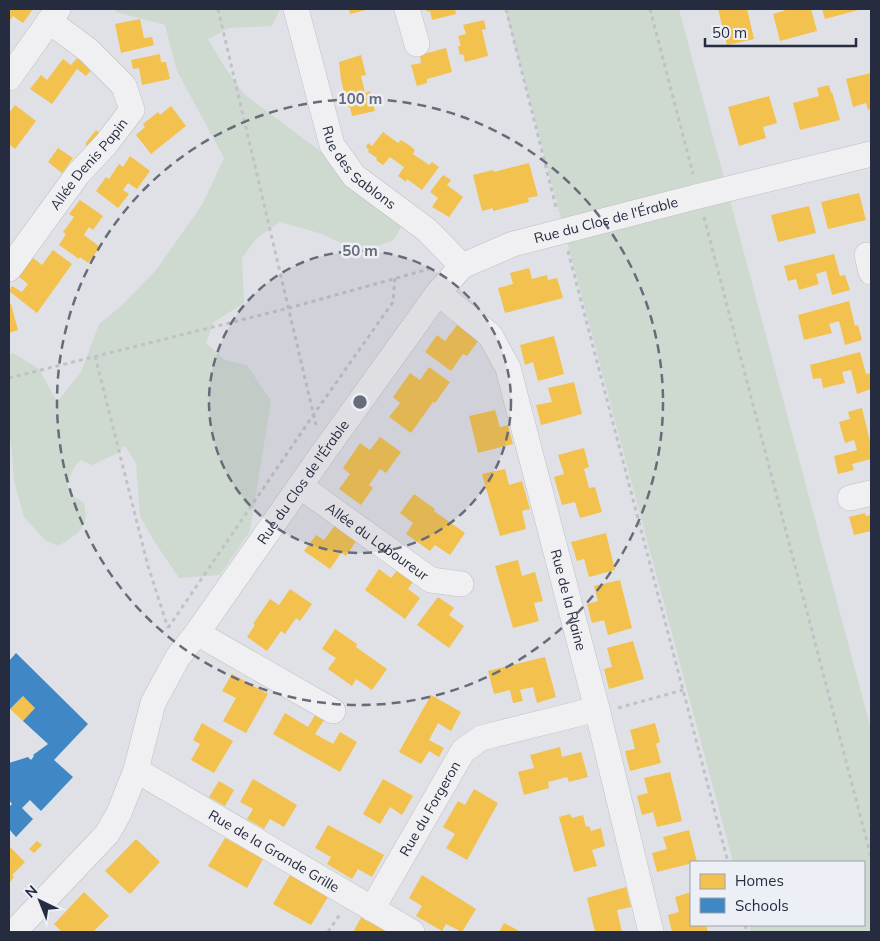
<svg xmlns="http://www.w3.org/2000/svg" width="880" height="941" font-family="Mulish,sans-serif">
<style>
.green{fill:#ced9d0}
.homes{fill:#f2c14e}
.schools{fill:#3f88c5}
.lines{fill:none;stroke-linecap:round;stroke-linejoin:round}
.minor-casing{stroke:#bebfc4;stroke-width:26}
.path{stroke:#c1c2c7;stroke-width:3;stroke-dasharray:4 4;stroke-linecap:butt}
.minor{stroke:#f0f0f2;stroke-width:25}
.ring{fill:none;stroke:#676b7a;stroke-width:2.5;stroke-dasharray:9 6}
.labels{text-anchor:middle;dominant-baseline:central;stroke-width:5;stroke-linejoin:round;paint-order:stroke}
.street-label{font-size:14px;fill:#262c40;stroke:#edeff6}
.centre{fill:#676b7a;stroke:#edeff6;stroke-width:2.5}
.ring-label{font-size:15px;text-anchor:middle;font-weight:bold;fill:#676b7a;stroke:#edeff6;stroke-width:5;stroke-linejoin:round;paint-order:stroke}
</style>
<rect width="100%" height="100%" fill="#e0e1e6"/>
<g class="green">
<path d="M115,9H280L272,26L229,28L208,39L224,66L245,95L336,163L402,225L394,240L362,252L319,233L280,222L256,239L242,258L244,303L214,322L206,343L225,360L247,365L271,401L250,531L220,575L179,578L152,538L140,516L136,463L125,446L116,454L92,465L81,460L74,467L67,484L72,495L84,503C90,528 78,534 58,546L45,540L24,517L14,481L11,442L9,440V355L13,353L39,369L57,402L81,372L99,324L119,308L156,270L202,205L224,158L177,71L165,25L116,12Z"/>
<path d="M505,9H679L871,729V932H751L749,925H864V862H733Z"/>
</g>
<g class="homes">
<path d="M9,9H33L23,23L13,16L9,22Z"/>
<path d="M349,9H366V10L350,14Z"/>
<path d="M426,9H455L456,14L432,20L430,11L427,12Z"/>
<path d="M718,9H747L754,39L727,45Z"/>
<path d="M786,9H811L817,31L780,41L773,14L786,10Z"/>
<path d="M822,9H862L825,19Z"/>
<path d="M140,19L144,38L152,37L154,45L121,53L115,24Z"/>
<path d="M484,20L486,29L482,30L488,56L465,62L463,54L460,55L458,46H461L458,36L466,34L463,25Z"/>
<path d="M446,48L452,72L427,79V83L417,86L411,65L421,63L420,55Z"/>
<path d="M160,54L161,62H166L170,79L142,85L139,68L133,69L131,60Z"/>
<path d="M361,55L366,75L361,76L365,93L370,91L375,111L352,116L350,107H348L341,80L339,62Z"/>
<path d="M77,58L92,69L86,76L77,69L52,104L30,89L41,75L47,80L63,59L71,65Z"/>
<path d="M871,73V109L868,110L866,103L853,107L846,79Z"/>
<path d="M829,85L831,93L832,92L840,120L800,130L793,103L819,96L817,88Z"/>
<path d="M769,96L777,123L763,127L766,138L739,146L728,107Z"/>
<path d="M15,105L36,121L15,149L9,144V113Z"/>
<path d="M171,106L186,126L151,154L136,135L145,127L143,124L158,112L160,115Z"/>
<path d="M96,130L103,135L92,150L85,144Z"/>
<path d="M383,132L398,143L401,140L409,145L415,150L413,154L429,165L432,162L439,167L422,190L407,179L406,182L398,176L404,167L390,157L383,165L376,160L377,158L368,152L369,150L366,147L368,143L372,146Z"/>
<path d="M58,148L73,158L62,173L48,162Z"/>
<path d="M130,156L150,171L137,189L128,183L123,190L129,194L118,208L96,191L106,177L109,179L119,164L123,167Z"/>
<path d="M529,163L538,196L528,198L529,202L493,211V208L482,211L473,175L493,170L494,172L501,170Z"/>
<path d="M443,175L451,180L447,185L463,197L449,217L432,207L438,198L430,192Z"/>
<path d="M859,193L866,220L828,229L821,202Z"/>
<path d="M80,200L103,216L93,230L89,227L84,235L100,247L88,263L80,257L79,259L59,245L66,234L63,232L74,217L69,214Z"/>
<path d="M809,206L816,233L778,242L771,215Z"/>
<path d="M53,250L72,264L37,313L9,291L12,286L22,292L28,284L19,277L33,258L42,265Z"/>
<path d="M834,254L840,276L845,275L850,290L832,295L826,271L816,274L819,284L799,290L796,279L788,281L784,266Z"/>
<path d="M529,268L532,279L547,275L548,280L557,278L563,298L505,313L498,288L513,284L510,273Z"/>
<path d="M849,301L855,326L858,325L862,340L845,345L839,321L829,324L832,333L804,340L798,315Z"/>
<path d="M9,304H11L18,330L9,333Z"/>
<path d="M457,325L479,340L467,356L463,354L451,371L425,352L437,335L445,341Z"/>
<path d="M554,336L564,374L538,381L533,362L525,365L520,345Z"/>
<path d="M860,352L866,374L871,373V389L857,394L851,370L842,372L845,383L823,388L821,378L813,379L810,365Z"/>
<path d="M429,367L450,382L435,403L433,402L411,433L389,417L400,403L393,397L410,373L420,380Z"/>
<path d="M574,382L582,414L541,425L536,405L552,402L548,388Z"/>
<path d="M862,408L871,446V459L852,464L854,470L838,474L834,456L857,450L854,440L845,443L839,422L850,419L848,412Z"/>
<path d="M495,410L500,427L508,425L513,444L478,453L469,416Z"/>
<path d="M380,437L401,452L386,473L380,469L369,485L373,488L361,505L339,489L350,474L343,468L360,443L370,450Z"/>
<path d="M584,448L589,467L584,469L589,488L595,487L602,512L580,518L575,502L562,505L554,477L564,474L558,455Z"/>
<path d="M505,469L509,485L522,481L530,509L522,511L526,529L500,536L482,474Z"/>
<path d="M414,494L435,509L434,511L465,533L450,555L435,545L430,551L406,534L413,523L400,513Z"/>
<path d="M865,513L866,516L871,515V531L854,535L849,517Z"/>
<path d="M336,524L357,540L346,556L341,553L330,569L304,551L316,535L324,540Z"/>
<path d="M606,533L615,570L589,577L584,559L577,561L571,542Z"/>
<path d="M518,560L522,576L535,572L543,601L534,603L539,621L513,628L495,566Z"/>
<path d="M399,568L414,580L408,589L420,598L405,619L365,590L379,569L391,578Z"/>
<path d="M620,580L632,628L608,635L604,620L592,623L587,604L598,601L594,586Z"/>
<path d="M290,589L312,604L300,621L296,618L285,634L281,631L267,651L247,637L255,625L253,624L270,599L279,605Z"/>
<path d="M438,597L454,608L449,615L464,626L449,648L417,625Z"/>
<path d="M335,629L357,644L356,647L387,669L372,690L356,679L352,686L328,669L336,658L322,649Z"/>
<path d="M633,641L644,679L609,689L604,669L612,667L607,648Z"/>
<path d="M545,657L556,697L537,703L533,687L520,690L523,701L513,703L510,690L494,694L488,671Z"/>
<path d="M232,674L268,694L246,733L223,721L236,698L222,691Z"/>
<path d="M431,695L461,712L451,731L438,723L429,740L444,748L439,757L429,751L421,764L399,752Z"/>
<path d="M23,696L35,708L23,721L10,709Z"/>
<path d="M285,713L308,727L315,715L324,720L315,734L333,744L340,732L357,742L340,772L273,734Z"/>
<path d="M202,723L233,741L214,773L191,760L200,744L193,740Z"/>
<path d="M655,723L660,742L656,744L661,763L630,771L625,751L635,749L630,730Z"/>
<path d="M560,747L562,757L581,752L588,777L569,782L567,777L548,782L549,788L524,795L518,772L534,768L530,755Z"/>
<path d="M670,772L682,821L657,827L653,812L642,815L637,796L648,793L644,778Z"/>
<path d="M253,779L297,805L284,827L270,819L264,829L247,819L253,809L240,802Z"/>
<path d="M383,779L413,796L402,815L390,807L380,824L363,814Z"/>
<path d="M219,781L234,790L225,806L209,797Z"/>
<path d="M474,789L498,803L467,860L446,848L455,834L443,827L458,801L465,805Z"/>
<path d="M570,814L572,818L583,815L586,827L589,826L591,831L601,828L605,846L592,850L597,866L574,872L559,817Z"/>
<path d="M328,825L384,855L372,877L358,869L352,879L327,864L331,857L315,848Z"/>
<path d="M689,830L697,862L657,872L652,853L667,849L663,837Z"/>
<path d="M225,838L263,859L247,888L208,866Z"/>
<path d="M136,839L160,862L130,894L105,871Z"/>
<path d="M37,841L42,845L34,853L29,849Z"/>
<path d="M9,846L25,862L12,875L14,877L9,883Z"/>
<path d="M290,875L328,897L311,925L273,904Z"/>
<path d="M422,875L476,909L462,932L446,924L442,931L416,916L422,906L409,898Z"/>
<path d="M626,887L631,907L617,910L622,932H595L587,898Z"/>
<path d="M84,892L109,916L93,932H62L54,924Z"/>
<path d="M691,892V925H706L708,932H672L668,915L679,912L675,897Z"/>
<path d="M362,916L390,932H353Z"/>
<path d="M504,923L521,932H499Z"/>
</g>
<path class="schools" d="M16,653L88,724L54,760L73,777L41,811L30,800L22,808L33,819L16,837L9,829V807L12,804L9,800V763L28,757L31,760L34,756L33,755L48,744L23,721L35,708L23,696L10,709L9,707V661Z"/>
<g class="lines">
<g class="minor-casing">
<g id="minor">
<path id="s1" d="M296,9L332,145L354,176L427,230L462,266"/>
<path d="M407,9L417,44"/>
<path d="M9,78L58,9"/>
<path d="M867,255L871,272"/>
<path id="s2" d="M9,269L78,174L106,144L132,110L124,86L88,50L49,21"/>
<path id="s3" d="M438,293L490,335L508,368L597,709L651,932"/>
<path id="s4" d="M300,486L431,580L461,584"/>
<path d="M850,498L871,493"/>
<path d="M197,633L333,711"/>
<path id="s5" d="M136,770L412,932"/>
<path id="s6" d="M372,909L463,751L481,738L597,709"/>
<path id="s7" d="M14,932L107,834L119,813L136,770L153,703L178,657L197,633L323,453L438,293L462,266L513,244L699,196L871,154"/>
</g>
</g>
<g class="path">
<path d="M218,9L316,425"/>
<path d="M506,9L557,211"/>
<path d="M650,9L693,174"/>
<path d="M704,217L871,857"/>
<path d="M568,251L728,862"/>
<path d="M95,356L148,566L168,628"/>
<path d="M9,378L289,308L429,269"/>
<path d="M168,628L314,414L393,302L395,277"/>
<path d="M618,708L683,690"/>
<path d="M745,925L747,932"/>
<path d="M328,932L340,914"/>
</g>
<use href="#minor" class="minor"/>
</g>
<circle cx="360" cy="402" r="151" fill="#676b7a" fill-opacity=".12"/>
<g class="ring">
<circle cx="360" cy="402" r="151"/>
<circle cx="360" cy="402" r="303"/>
</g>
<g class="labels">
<g class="street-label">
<text stroke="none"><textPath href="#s2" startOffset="132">Allée Denis Papin</textPath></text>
<text stroke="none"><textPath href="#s1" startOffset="175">Rue des Sablons</textPath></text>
<text stroke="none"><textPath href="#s7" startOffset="962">Rue du Clos de l'Érable</textPath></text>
<text stroke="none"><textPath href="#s7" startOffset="542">Rue du Clos de l'Érable</textPath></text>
<text stroke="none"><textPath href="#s4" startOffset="95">Allée du Laboureur</textPath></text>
<text stroke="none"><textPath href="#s3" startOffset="344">Rue de la Plaine</textPath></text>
<text stroke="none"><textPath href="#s6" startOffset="116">Rue du Forgeron</textPath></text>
<text stroke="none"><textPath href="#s5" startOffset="160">Rue de la Grande Grille</textPath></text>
</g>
</g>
<circle cx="360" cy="402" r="8" class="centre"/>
<g class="ring-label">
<text x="360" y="104">100 m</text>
<text x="360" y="256">50 m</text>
</g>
<rect width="880" height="941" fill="none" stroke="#262c40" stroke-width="20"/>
<rect x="690" y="861" width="175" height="65" fill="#edeff6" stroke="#9da1ad"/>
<rect x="700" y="874" width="25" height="15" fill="#f2c14e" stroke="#9da1ad"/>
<text x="735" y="886" font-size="15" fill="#262c40">Homes</text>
<rect x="700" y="898" width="25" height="15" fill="#3f88c5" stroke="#9da1ad"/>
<text x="735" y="911" font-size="15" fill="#262c40">Schools</text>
<g transform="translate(40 901) rotate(317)" stroke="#edeff6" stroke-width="4" paint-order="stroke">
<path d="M0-4L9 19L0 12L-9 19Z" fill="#262c40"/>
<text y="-8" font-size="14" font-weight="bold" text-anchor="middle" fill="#262c40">N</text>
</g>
<path d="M705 38v8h151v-8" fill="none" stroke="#262c40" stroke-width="2.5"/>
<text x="712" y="38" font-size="15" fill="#262c40" stroke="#edeff6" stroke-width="4" paint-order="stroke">50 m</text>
</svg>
